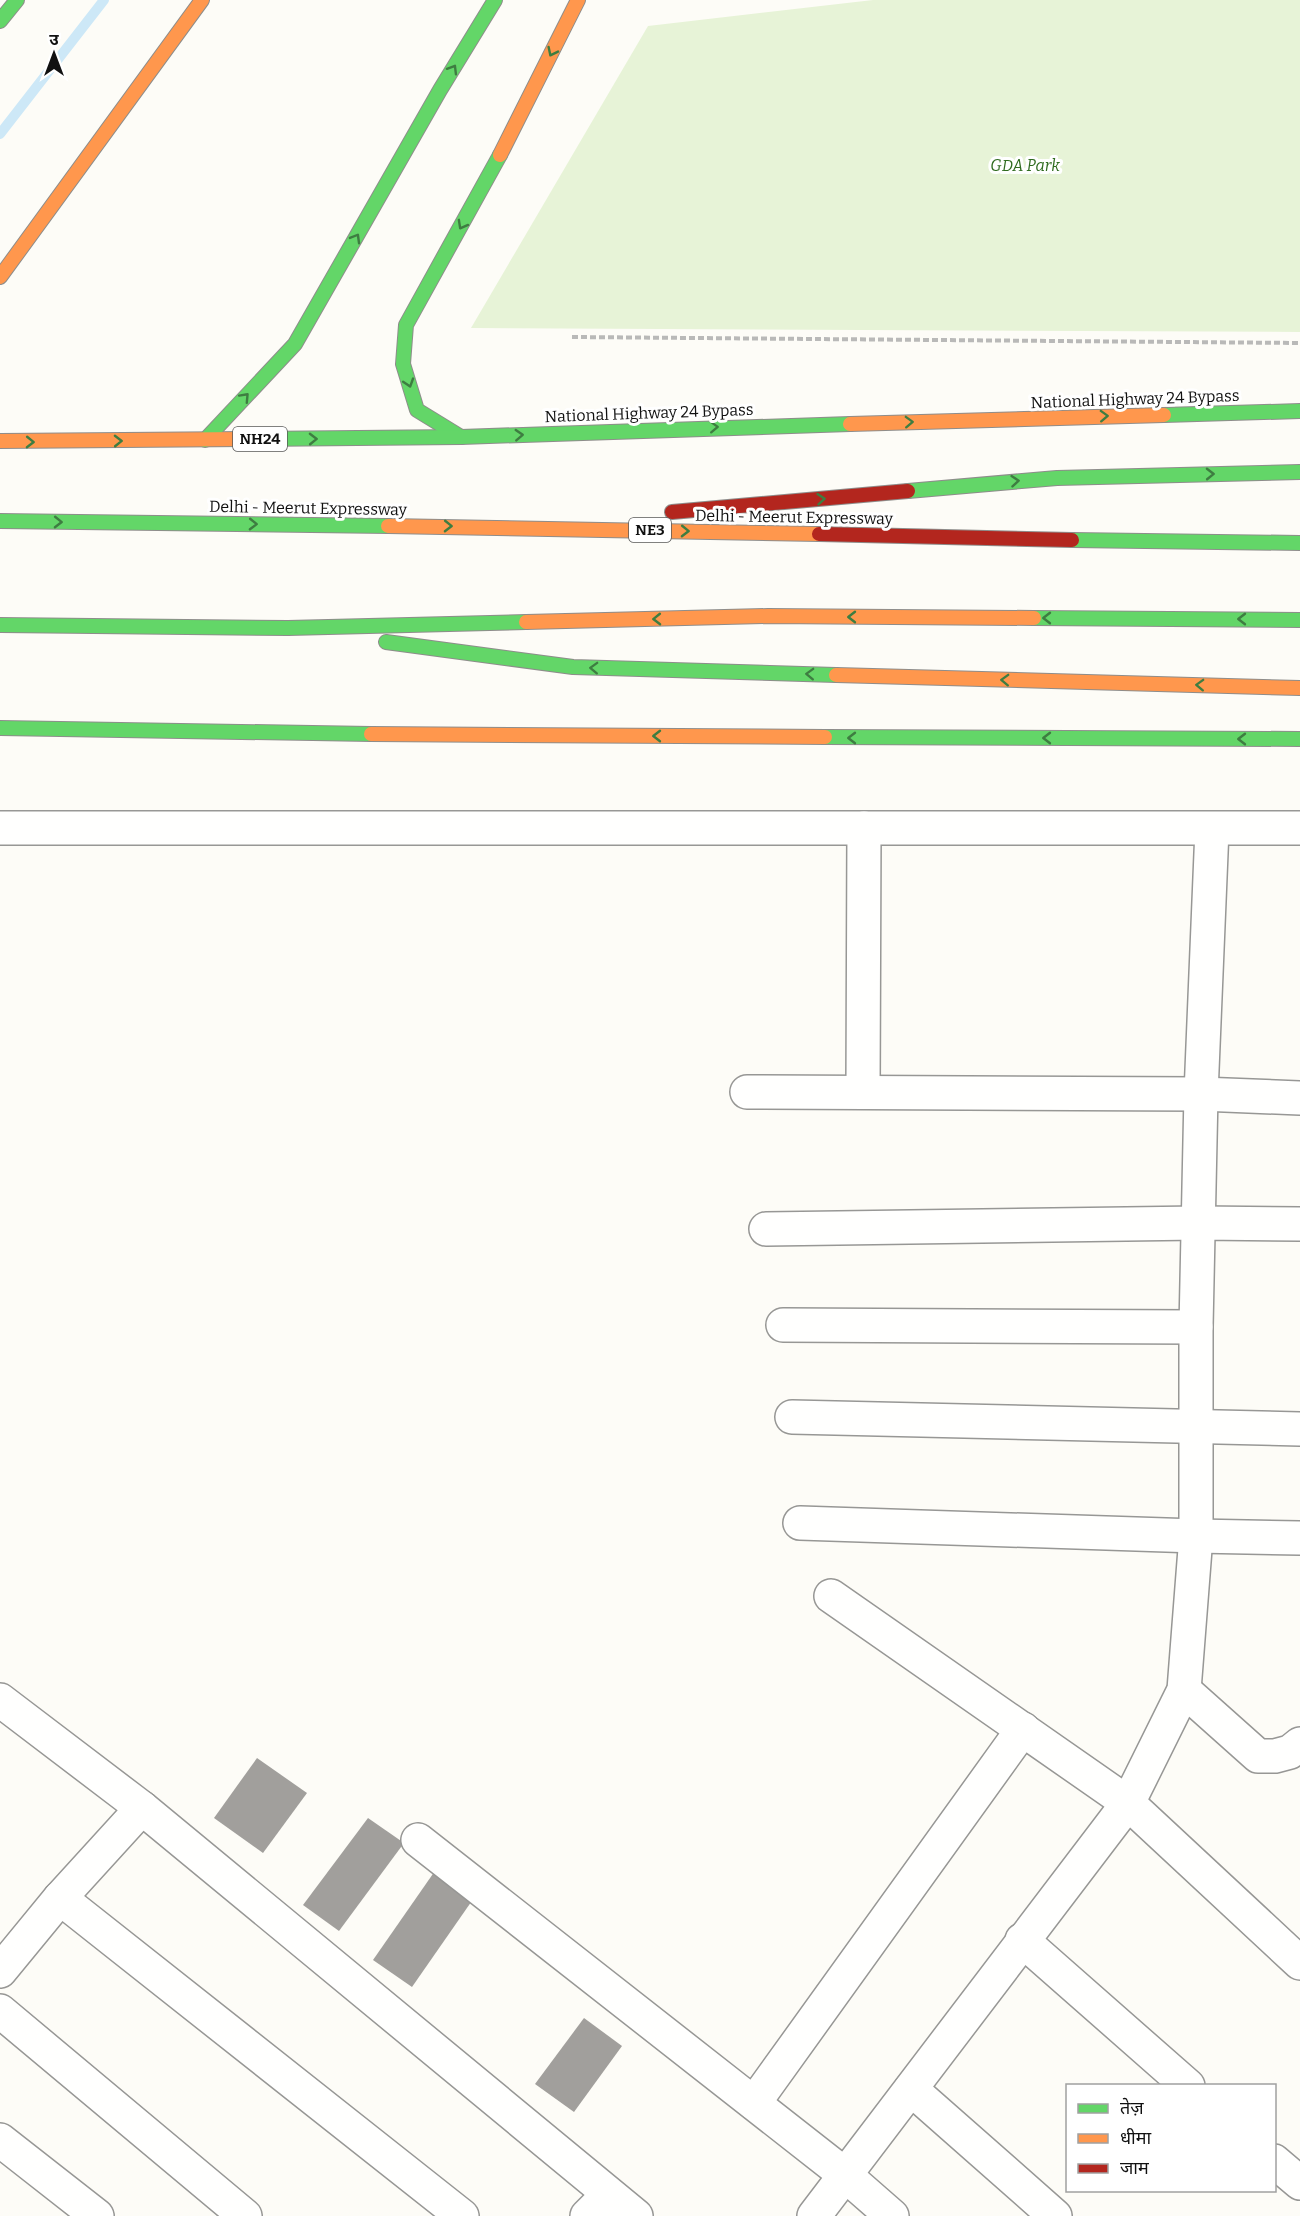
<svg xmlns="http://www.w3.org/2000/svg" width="1300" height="2216" font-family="Bitter,'Noto Sans Devanagari',serif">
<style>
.green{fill:#e7f3d7}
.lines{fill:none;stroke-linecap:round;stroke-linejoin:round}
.stream{stroke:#cde8f7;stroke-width:10}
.building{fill:#a19f9c}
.street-casing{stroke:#979795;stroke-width:36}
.fast-casing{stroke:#8e8d8b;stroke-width:16}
.slow-casing{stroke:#8e8d8b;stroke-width:16}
.jam-casing{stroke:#8e8d8b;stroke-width:16}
.path{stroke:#b9b9b8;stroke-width:4;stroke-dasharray:6 3;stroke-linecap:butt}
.street{stroke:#fffffe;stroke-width:33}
.fast{stroke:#63d668;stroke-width:14}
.slow{stroke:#ff974d;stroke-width:14}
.jam{stroke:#b3261e;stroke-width:14}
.oneway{stroke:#3e7d41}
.labels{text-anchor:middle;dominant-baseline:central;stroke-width:6;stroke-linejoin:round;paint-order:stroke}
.shield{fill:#fff;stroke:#585858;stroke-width:1.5}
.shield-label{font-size:15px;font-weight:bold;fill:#111}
.park-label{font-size:16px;font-style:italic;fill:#2f6b1f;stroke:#fff}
.street-label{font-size:16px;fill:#111;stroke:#fff}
</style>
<rect width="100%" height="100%" fill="#fdfcf7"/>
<path class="green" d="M873,0H1300V332L471,328L648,26Z"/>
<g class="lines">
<path class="stream" d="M0,134L104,0"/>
</g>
<g class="building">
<path d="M257,1758L307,1793L263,1853L214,1818Z"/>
<path d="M368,1818L404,1843L339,1931L303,1905Z"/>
<path d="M437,1868L476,1895L412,1987L373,1960Z"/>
<path d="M584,2018L622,2046L574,2112L535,2084Z"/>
</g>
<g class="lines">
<g class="street-casing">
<g id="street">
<path d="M0,828H1300"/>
<path d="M747,1092L1201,1094L1300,1098"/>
<path d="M863,1092L864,828"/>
<path d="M766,1229L1199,1223L1300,1224"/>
<path d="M783,1325L1196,1327"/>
<path d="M792,1417L1300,1429"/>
<path d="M800,1523L1196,1536L1300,1538"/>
<path d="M831,1596L1128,1803L1300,1963"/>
<path d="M1184,1690L1258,1756H1275L1290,1752L1300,1744"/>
<path d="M0,1700L142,1808L636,2216"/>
<path d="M418,1840L844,2174L892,2216"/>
<path d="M60,1898L462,2216"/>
<path d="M1022,1940L1188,2086"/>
<path d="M0,1971L60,1898L142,1808"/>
<path d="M0,2011L245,2216"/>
<path d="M911,2089L1055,2216"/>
<path d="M754,2103L1023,1729"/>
<path d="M0,2140L97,2216"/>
<path d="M1274,2161L1300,2183"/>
<path d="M587,2216L608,2195"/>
<path d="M814,2216L1128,1803L1184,1690L1196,1536V1327L1201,1094L1212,829"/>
</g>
</g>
<g class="fast-casing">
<g id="fast">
<path d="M0,21L17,0"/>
<path d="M1164,415L1300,411"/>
<path d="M461,437L417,410L403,364L406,325L500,155"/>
<path d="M245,439L461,437L850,424"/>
<path d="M205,440L295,344L440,90L495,0"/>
<path d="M908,491L1057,478L1300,472"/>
<path d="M0,521L388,526"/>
<path d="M1072,540L1300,543"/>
<path d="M1034,618L1300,620"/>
<path d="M0,625L288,628L526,622"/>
<path d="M386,642L573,667L836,675"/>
<path d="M0,728L371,734"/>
<path d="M825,737L1300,739"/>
</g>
</g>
<g class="slow-casing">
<g id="slow">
<path d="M500,155L578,0"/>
<path d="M0,277L202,0"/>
<path d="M850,424L1164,415"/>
<path d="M0,441L245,439"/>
<path d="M388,526L819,534"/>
<path d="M526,622L768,616L1034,618"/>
<path d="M836,675L1300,688"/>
<path d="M371,734L825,737"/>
</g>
</g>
<g class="jam-casing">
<g id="jam">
<path d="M672,512L908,491"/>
<path d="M819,534L1072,540"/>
</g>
</g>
<path class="path" d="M572,337L1300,343"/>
<use href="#street" class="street"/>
<use href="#fast" class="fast"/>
<use href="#slow" class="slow"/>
<use href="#jam" class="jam"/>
</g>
<defs><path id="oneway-chevron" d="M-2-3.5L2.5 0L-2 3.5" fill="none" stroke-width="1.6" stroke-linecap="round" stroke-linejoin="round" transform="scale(1.5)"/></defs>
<g class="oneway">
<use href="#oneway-chevron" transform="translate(552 52) rotate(116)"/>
<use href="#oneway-chevron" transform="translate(453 69) rotate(-59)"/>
<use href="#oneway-chevron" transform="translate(462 225) rotate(119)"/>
<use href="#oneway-chevron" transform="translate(356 238) rotate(-60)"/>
<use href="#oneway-chevron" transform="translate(409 383) rotate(72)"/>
<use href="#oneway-chevron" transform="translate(245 397) rotate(-47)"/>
<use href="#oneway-chevron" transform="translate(1104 416) rotate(-2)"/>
<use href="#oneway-chevron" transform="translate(909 422) rotate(-2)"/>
<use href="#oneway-chevron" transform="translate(714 427) rotate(-2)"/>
<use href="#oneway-chevron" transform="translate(519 435) rotate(-3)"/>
<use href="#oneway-chevron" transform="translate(313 439) rotate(-1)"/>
<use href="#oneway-chevron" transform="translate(118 441) rotate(-1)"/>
<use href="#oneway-chevron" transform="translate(30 442) rotate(1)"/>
<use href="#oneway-chevron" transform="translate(1210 474) rotate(-1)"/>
<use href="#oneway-chevron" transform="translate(1015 481) rotate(-5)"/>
<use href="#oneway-chevron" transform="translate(821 499) rotate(-5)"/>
<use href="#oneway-chevron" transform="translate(58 522) rotate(1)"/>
<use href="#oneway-chevron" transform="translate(253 524) rotate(1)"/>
<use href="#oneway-chevron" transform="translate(448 526) rotate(1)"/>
<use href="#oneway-chevron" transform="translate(685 531) rotate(1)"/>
<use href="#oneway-chevron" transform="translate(852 617) rotate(-180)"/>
<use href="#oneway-chevron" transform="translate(1047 618) rotate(-180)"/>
<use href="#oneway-chevron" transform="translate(657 619) rotate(179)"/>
<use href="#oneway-chevron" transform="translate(1242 619) rotate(-180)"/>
<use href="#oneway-chevron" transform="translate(594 668) rotate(-178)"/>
<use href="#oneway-chevron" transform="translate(810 674) rotate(-178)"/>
<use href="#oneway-chevron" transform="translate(1005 680) rotate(-178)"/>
<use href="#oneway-chevron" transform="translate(1200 685) rotate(-178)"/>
<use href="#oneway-chevron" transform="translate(657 736) rotate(-180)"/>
<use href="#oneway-chevron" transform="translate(852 738) rotate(-180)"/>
<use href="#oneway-chevron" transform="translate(1047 738) rotate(-180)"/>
<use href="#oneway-chevron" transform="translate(1242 739) rotate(-180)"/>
</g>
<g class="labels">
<g class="shield">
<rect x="233" y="427" width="54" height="24" rx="4.5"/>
<rect x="629" y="518" width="42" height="24" rx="4.5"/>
</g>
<g class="shield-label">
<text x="260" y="439">NH24</text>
<text x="650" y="530">NE3</text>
</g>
<g class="park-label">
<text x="1025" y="165">GDA Park</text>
</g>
<g class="street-label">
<text transform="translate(1135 399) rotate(-2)">National Highway 24 Bypass</text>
<text transform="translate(649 413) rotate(-2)">National Highway 24 Bypass</text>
<text transform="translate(308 508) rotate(1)">Delhi - Meerut Expressway</text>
<text transform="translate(794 517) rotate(1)">Delhi - Meerut Expressway</text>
</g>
</g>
<rect x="1066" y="2084" width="210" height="108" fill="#ffffff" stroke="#a0a0a0" stroke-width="1.5"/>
<rect x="1078" y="2104" width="30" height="9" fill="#63d668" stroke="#a0a0a0" stroke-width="1.5"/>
<text x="1120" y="2114" font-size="18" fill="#111111">तेज़</text>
<rect x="1078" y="2134" width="30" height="9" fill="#ff974d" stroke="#a0a0a0" stroke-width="1.5"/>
<text x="1120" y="2144" font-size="18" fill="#111111">धीमा</text>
<rect x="1078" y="2164" width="30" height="9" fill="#b3261e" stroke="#a0a0a0" stroke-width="1.5"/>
<text x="1120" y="2174" font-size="18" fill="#111111">जाम</text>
<g transform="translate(54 54)" stroke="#ffffff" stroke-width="4.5" paint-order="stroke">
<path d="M0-4.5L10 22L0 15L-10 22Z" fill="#111111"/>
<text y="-9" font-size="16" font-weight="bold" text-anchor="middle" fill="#111111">उ</text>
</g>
</svg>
